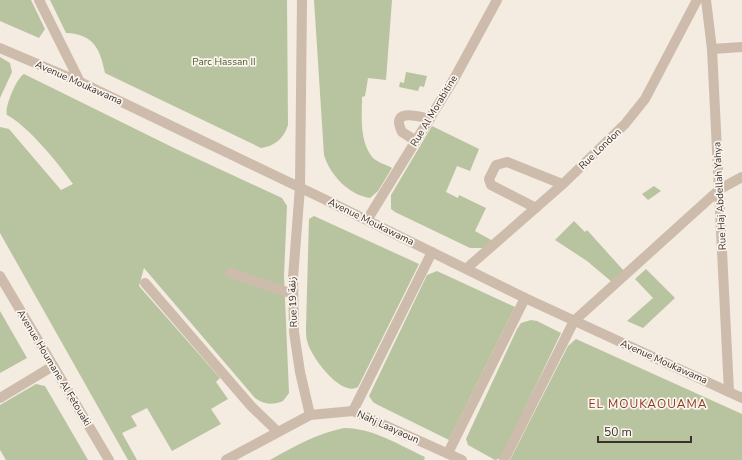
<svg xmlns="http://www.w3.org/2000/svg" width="742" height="460" font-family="'Nunito Sans','Noto Sans Arabic',sans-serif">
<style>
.green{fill:#b8c4a0}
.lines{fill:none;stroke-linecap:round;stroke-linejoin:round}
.minor{stroke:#cdbbac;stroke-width:10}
.labels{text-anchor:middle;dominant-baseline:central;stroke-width:3.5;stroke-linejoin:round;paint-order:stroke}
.park-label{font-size:10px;fill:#4a5a2e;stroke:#fbf5ee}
.street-label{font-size:10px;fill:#3b302b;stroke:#fbf5ee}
.quarter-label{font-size:12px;letter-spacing:1px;fill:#8c3b22;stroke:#fbf5ee}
</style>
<rect width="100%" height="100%" fill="#f4ebe1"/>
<g class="green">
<path d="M0,0H31L44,27L45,29L39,38L0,21Z"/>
<path d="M50,0H287L288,125C284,138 275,146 261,148L105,73C100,48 93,34 66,33Z"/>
<path d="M314,0H392L386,80L368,78L365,96L362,97C362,116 359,141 373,158C377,162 387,165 392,168L378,191L370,198C349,195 330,175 324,155Z"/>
<path d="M0,57L10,63L12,72L0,98Z"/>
<path d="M406,72L427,76L424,87L420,86L418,91L399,87L400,82L404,83Z"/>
<path d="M24,74L174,148L282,198L287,206L284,276L289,393L283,401C273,405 264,405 255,398L144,268L139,286L220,378L216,382L228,399L211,409L221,424L172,451L147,408L131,416L137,426L122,433L137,460H128L0,233V127L9,129L61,190L73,184C58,163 29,127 7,115C4,108 17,77 24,74Z"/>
<path d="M432,126L479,149L470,171L457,166L446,192L458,198L459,195L486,208L475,231L493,241L484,248H470L395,212L391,209V195Z"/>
<path d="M654,186L661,191L648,200L642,194Z"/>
<path d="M314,216L419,264L358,387C341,397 313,359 308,344C306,339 306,333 306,328L309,219Z"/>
<path d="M574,221L585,232L587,230L624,271L612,282L587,261L555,240Z"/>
<path d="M646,269L675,298L643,328L627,321L653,298L635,279Z"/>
<path d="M437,271L515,307L449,440L378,405L373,402L369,396L427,275Z"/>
<path d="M0,311L27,358L0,373Z"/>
<path d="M531,320L537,321L561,333L501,458L495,460L468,445L466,439L517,329L521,323Z"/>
<path d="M576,339L742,414V460H510L568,346Z"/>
<path d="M36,384L45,386L88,460H6L0,450V405Z"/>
<path d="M344,428C373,428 399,445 425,457L424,460H270C295,446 316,434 344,428Z"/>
</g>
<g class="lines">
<g class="minor">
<path d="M39,0L80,82"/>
<path d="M302,0L300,187L293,278L294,332L300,372L310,415"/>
<path d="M706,0L712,49L729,392"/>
<path d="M0,48L80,82L326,200L525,298L742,398"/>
<path d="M712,49L742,47"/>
<path d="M416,141L402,132C390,108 417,116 430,119"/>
<path d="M536,208L491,185L489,179L496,165L507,162L562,184"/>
<path d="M367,220L454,79L497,0"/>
<path d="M467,268L564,183L625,124L645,99L697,0"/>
<path d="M230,273L293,294"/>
<path d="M0,276L109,460"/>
<path d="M145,283L251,406L278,432"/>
<path d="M0,398L53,366"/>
<path d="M353,411L432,252"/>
<path d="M448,453L525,298"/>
<path d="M226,460L310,415L353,411L462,460"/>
<path d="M504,460L574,321L720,189L742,177"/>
</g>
</g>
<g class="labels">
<g class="park-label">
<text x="224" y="62">Parc Hassan II</text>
</g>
<g class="street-label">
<text transform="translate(79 83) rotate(24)">Avenue Moukawama</text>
<text transform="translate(434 111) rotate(-59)">Rue Al Morabitine</text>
<text transform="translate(600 149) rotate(-44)">Rue London</text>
<text transform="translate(720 196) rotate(-93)">Rue Haj Abdellah Yahya</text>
<text transform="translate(371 222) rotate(26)">Avenue Moukawama</text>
<text transform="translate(293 302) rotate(-92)">Rue 19 زنقة</text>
<text transform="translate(664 362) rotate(24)">Avenue Moukawama</text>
<text transform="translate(54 368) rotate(59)">Avenue Houmane Al Fetouaki</text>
<text transform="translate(388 427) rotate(24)">Nahj Laayaoun</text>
</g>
<g class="quarter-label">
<text x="648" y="404">EL MOUKAOUAMA</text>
</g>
</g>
<path d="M598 436v6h93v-6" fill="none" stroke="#3b302b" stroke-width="2"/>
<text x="604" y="436" font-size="12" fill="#3b302b" stroke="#fbf5ee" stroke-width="3" paint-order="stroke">50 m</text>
</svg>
